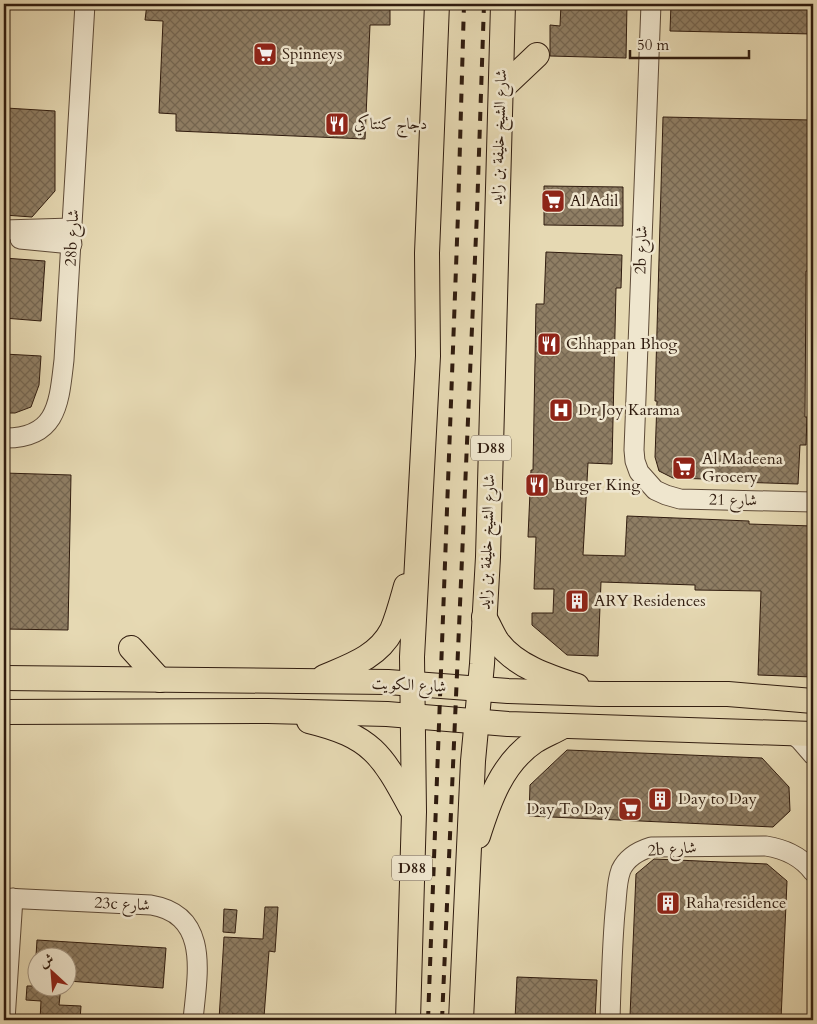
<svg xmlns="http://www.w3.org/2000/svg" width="817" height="1024" font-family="Cardo,Amiri,serif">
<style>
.building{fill:url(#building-cross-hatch);stroke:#301c0f}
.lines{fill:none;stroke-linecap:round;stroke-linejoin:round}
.minor-casing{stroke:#5e4b38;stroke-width:21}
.major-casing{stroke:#301c0f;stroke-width:26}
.minor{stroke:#efe6ce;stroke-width:19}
.major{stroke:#e6d9b3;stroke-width:24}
.rail{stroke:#301c0f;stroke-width:4;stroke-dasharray:9 9;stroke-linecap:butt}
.labels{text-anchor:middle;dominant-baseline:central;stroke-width:5;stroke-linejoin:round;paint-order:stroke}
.shield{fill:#efe6ce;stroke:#695948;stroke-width:1}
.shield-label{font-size:15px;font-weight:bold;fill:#301c0f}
.poi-label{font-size:16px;fill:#301c0f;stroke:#efe6ce;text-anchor:start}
.street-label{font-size:16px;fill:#301c0f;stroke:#efe6ce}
</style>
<defs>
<pattern id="building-cross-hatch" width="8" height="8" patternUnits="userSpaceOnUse" patternTransform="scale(1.25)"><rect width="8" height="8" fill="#8f7e64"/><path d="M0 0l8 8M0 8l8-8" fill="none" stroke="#756651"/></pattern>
</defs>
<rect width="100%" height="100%" fill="#e6d9b3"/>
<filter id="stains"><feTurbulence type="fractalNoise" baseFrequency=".004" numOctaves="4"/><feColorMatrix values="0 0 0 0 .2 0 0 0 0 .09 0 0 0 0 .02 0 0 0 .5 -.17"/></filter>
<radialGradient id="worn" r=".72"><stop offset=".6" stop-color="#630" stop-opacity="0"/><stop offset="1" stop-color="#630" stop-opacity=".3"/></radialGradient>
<g class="building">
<path d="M147,4H390V25H370L365,139L176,131V114L159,113L163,21L145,20Z"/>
<path d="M561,4H627L626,58L550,56V25L560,26Z"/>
<path d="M671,4H813V34L670,31Z"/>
<path d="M6,108L55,111V191L32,217L4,215V147H6Z"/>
<path d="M663,117L811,120L808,271H806L805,417H807L806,445H800L798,484L736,482V480L673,478L659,471L655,457L657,401H655Z"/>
<path d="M544,186L623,187V226L544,225Z"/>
<path d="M546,252L622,255L621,288H616L612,464L588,463L583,555L625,556L627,516L749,521V524L813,526V677L758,675L761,591L695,590V585L601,582L598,656L567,655L532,625V613H553L554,589H534L536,537H528L531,470H533L536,304H544Z"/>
<path d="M4,258L45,261L41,321L4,318Z"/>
<path d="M4,354L41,356L39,385L31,407L15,413H4Z"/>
<path d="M4,473L71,475L68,630L4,629Z"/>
<path d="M567,750L762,758L789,787L790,811L773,827L529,816L530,785Z"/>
<path d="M654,859L767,864L787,881L781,1020H714L630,1016L636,874Z"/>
<path d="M265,907H278L275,952L269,951L264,1017L232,1014L231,1020H219L224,937L263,939Z"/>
<path d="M224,909L237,910L235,933L223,932Z"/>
<path d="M37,940L166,948L163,988L68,981V956H36Z"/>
<path d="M517,977L597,980L595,1020H515Z"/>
<path d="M27,986H61L59,1005L81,1006L80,1020H40L41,1001L26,1000Z"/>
</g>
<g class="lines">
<g class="minor-casing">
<g id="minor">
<path d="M651,4L634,450L635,461L639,472L655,490L666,495L680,499L813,502"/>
<path d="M4,230L72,228"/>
<path d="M20,239L72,244"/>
<path d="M4,438C58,439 59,402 64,360L85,4"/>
<path d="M790,732L800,740L813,755"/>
<path d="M4,898L151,905C211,915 197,976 193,1020"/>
<path d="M5,1020L13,898"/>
<path d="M610,1020C611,984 612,948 615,912C617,898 616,883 621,870C627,857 638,851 651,847L766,846C785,849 801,856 813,872"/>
</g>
</g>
<g class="major-casing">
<g id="major">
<path d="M501,89L537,55"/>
<path d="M484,617C489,625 492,633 497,641C515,666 549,677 577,686"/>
<path d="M131,648L160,680"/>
<path d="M324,677C350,666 378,657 392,630C398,616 402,600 406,586"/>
<path d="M4,678L388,682L508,691L600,694H728L813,701"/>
<path d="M4,712L268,711L387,714L508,724L813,734"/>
<path d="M309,721C371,736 382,754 411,808"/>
<path d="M478,836C489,801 502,763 535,741C543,736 553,732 562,727"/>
<path d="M408,1020L414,812L412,657L428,356L427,253L437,4"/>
<path d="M461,1020L473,761L482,664L488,557L503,4"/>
</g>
</g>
<use href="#minor" class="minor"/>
<use href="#major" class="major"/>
<g class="rail">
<path d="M428,1020L458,214L464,4"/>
<path d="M442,1020L477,212L484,4"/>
</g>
</g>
<defs>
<g id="supermarket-square" transform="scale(1.25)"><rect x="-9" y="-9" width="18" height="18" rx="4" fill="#8f2418" stroke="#efe6ce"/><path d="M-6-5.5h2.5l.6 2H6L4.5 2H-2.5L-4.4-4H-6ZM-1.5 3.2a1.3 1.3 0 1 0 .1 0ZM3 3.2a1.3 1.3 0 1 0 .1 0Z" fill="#fff"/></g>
<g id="restaurant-square" transform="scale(1.25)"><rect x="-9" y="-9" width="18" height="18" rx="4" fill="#8f2418" stroke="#efe6ce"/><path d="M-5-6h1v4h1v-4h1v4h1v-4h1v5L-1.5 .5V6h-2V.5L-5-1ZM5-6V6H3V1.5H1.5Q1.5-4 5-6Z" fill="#fff"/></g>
<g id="hospital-square" transform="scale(1.25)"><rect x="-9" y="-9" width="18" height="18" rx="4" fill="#8f2418" stroke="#efe6ce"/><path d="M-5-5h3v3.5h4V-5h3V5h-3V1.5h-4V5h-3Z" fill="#fff"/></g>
<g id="building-square" transform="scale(1.25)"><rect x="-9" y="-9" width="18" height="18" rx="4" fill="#8f2418" stroke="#efe6ce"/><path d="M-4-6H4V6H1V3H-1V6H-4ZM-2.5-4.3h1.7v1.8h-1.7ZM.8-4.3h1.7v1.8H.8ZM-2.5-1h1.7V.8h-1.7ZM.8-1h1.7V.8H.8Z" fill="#fff"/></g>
</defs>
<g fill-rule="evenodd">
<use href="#supermarket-square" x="265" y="54"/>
<use href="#restaurant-square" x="337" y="124"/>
<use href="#supermarket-square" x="553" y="201"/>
<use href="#restaurant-square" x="549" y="344"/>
<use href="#hospital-square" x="561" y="410"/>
<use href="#supermarket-square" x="684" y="468"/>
<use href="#restaurant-square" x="537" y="485"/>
<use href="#building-square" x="577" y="601"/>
<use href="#building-square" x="660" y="799"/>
<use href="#supermarket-square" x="630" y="809"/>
<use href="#building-square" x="668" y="903"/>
</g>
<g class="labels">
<g class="shield">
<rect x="471" y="435.5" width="40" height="25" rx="4"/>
<rect x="392" y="855.5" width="40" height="25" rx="4"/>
</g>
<g class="shield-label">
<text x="491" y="448">D88</text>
<text x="412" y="868">D88</text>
</g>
<g class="poi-label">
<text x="282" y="54">Spinneys</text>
<text x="354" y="124">دجاج كنتاكي</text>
<text x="570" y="201">Al Adil</text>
<text x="566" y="344">Chhappan Bhog</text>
<text x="578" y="410">Dr Joy Karama</text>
<text x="702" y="459">Al Madeena<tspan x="702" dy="18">Grocery</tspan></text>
<text x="554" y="485">Burger King</text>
<text x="594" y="601">ARY Residences</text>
<text x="678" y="799">Day to Day</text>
<text x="612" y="809" text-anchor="end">Day To Day</text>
<text x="686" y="903">Raha residence</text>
</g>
<g class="street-label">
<text transform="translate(499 137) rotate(-88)">شارع الشيخ خليفة بن زايد</text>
<text transform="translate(72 238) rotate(-87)">28b شارع</text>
<text transform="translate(641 250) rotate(-88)">2b شارع</text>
<text transform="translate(733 500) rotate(1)">شارع 21</text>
<text transform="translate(487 542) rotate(-88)">شارع الشيخ خليفة بن زايد</text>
<text transform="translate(409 685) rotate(3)">شارع الكويت</text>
<text transform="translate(672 849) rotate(-4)">2b شارع</text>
<text transform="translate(122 904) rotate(3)">23c شارع</text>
</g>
</g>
<rect width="817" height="1024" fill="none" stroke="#e6d9b3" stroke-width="20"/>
<rect x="5" y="5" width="807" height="1014" fill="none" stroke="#301c0f" stroke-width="2.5"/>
<rect x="10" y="10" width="797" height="1004" fill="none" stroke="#301c0f"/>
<g transform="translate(52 972) rotate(334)"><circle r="24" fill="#efe6ce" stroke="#a39582"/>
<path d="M0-4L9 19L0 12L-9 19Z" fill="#8f2418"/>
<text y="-8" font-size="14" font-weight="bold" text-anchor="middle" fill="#301c0f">ش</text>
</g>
<path d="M630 50v8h119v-8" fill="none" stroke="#301c0f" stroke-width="2.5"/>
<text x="637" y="50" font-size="15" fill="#301c0f" stroke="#efe6ce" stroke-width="4" paint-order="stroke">50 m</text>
<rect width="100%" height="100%" filter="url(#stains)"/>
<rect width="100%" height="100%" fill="url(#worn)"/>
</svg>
